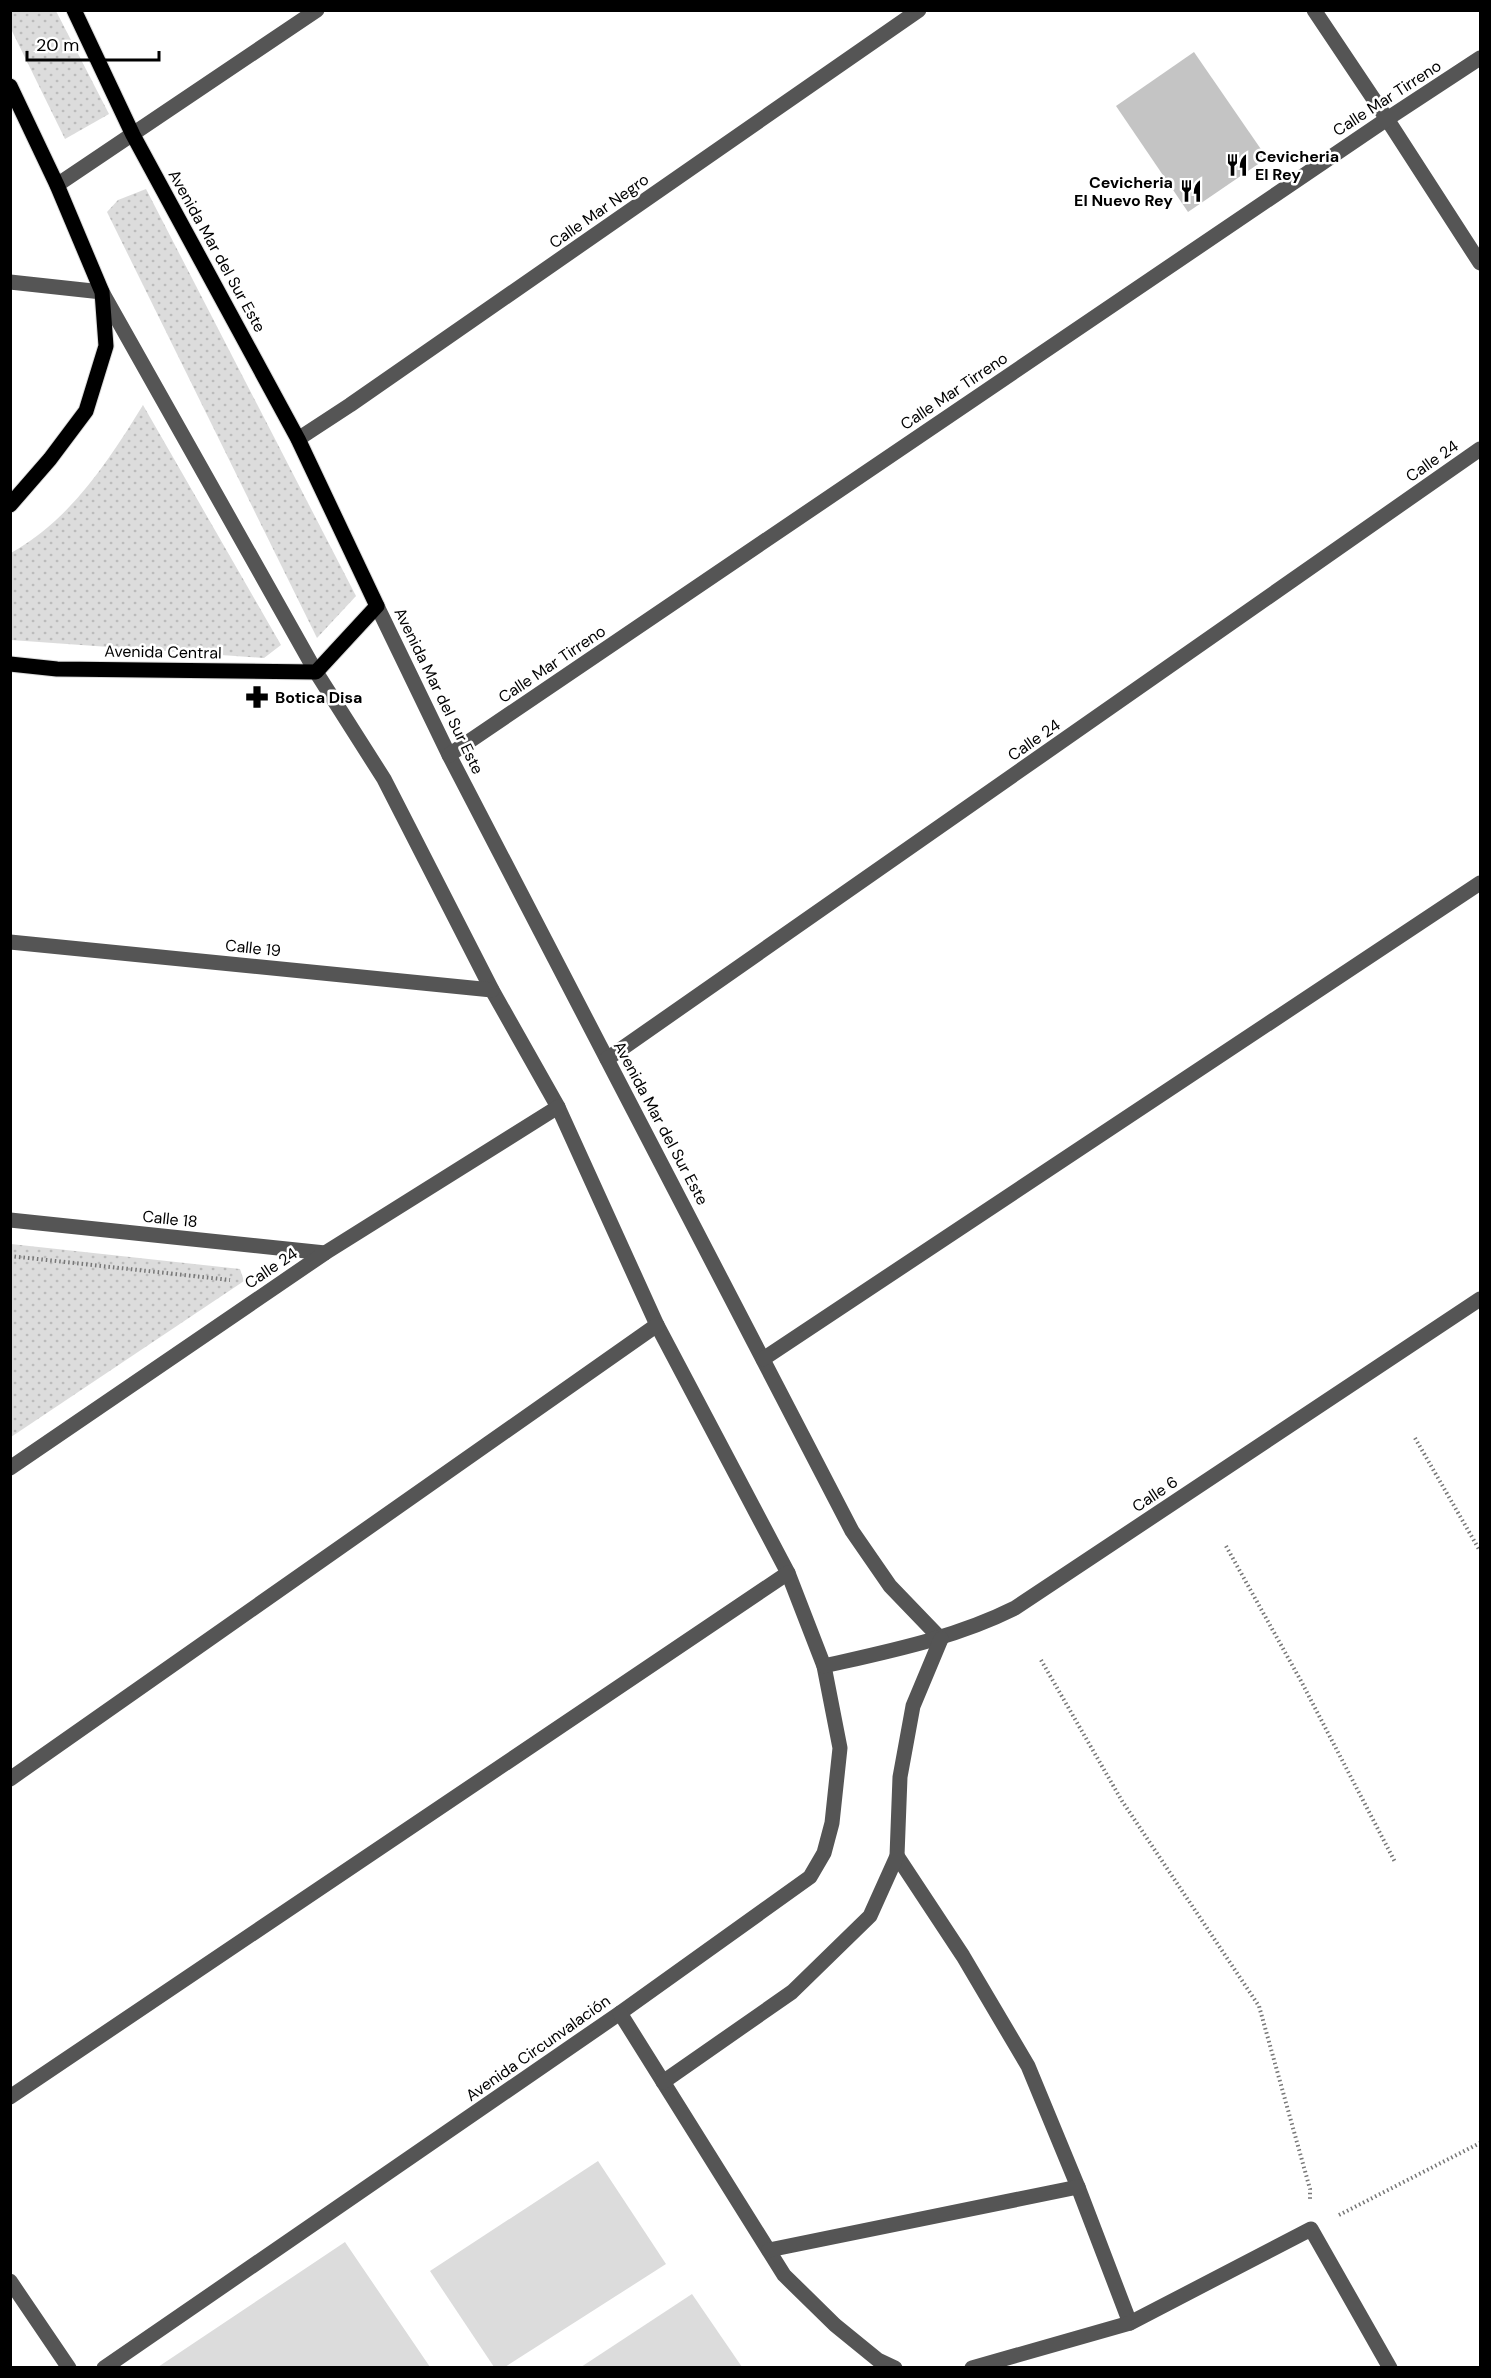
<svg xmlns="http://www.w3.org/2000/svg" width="1491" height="2378" font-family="'DM Sans',sans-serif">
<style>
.grass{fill:url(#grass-dots)}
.garden{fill:#dcdcdc}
.building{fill:#c4c4c4}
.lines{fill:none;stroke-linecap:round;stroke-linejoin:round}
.major-casing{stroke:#dbdbdb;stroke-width:17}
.path{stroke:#777;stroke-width:4;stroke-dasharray:1.5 3;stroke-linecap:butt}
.minor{stroke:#555;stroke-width:15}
.major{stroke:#000;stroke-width:15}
.labels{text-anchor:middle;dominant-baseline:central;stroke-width:5;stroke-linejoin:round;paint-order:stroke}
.street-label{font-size:16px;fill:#000;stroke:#fff}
.poi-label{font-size:16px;font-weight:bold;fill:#000;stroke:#fff;text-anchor:start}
</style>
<defs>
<pattern id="grass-dots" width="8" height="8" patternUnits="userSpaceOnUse" patternTransform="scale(1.5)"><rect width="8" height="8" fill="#dcdcdc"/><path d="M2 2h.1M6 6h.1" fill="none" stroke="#bbb" stroke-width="1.8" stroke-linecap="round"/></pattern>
</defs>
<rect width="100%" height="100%" fill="#fff"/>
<g class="grass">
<path d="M11,10L56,11L109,114L65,139L11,29Z"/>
<path d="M146,189L356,596L317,638L107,212L118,200Z"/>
<path d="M143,405L281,645L264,658L11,640V553C70,520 108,462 143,405Z"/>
<path d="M11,1244L240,1269L244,1281L11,1437Z"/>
</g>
<g class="garden">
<path d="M598,2161L666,2264L505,2367H494L430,2271Z"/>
<path d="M345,2242L430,2367H157H158Z"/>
<path d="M692,2294L742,2367H581Z"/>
</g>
<path class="building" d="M1194,52L1267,158L1188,212L1116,106Z"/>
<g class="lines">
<g class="major-casing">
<g id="major">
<path d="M10,86L57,185L102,292L106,346L86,411L50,459L10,505"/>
<path d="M10,664L57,669L316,672L377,606L298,439L133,135L74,10"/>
</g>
</g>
<g class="path">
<path d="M10,1256L230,1280"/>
<path d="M1415,1438L1480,1551"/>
<path d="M1226,1546L1301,1681L1395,1862"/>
<path d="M1041,1660L1122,1801L1259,2006L1310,2189V2201"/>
<path d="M1339,2215L1480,2143"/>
</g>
<g class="minor">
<path d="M1314,10L1387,119L1480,263"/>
<path d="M57,185L317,10"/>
<path d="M10,282L102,292L316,672L384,779L492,990L558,1107L657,1325L788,1573L824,1666L840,1748L832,1823L824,1853L810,1877L620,2013L104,2368"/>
<path d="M298,439L350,405L919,10"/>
<path d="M377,606L449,755L852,1531L890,1586L941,1639"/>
<path d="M449,755L1387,119L1480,58"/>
<path d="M10,942L492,990"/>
<path d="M607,1059L1480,449"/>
<path d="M10,1220L325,1253"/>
<path d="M763,1359L1480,883"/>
<path d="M10,1468L325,1253L558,1107"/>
<path d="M824,1666C890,1651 955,1638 1015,1608L1480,1299"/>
<path d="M10,1779L657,1325"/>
<path d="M897,1856L963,1956L1028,2066L1078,2187L1130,2323"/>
<path d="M620,2013L784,2275L835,2325L878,2360L895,2368"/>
<path d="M663,2082L792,1992L870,1916L897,1856L900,1777L913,1706L941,1639"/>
<path d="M10,2097L788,1573"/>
<path d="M769,2250L1078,2187"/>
<path d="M10,2281L69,2368"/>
<path d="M972,2368L1130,2323L1311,2229L1390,2368"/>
</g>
<use href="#major" class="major"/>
</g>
<defs>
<g id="restaurant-bare" transform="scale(1.8)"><path d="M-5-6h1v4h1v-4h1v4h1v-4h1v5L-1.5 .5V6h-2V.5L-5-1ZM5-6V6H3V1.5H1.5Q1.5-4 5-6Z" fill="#000" stroke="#fff" stroke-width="2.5" paint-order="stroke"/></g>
<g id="pharmacy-bare" transform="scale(1.8)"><path d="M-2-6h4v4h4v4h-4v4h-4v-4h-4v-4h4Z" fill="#000" stroke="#fff" stroke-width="2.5" paint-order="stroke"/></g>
</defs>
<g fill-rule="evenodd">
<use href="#restaurant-bare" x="1237" y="165"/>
<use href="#restaurant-bare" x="1191" y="191"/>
<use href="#pharmacy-bare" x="257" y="697"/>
</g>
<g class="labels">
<g class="street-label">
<text transform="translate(1387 98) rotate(-33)">Calle Mar Tirreno</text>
<text transform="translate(599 211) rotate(-35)">Calle Mar Negro</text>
<text transform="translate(217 251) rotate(61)">Avenida Mar del Sur Este</text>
<text transform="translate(954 391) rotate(-34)">Calle Mar Tirreno</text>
<text transform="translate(1432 461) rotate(-35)">Calle 24</text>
<text transform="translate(163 652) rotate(1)">Avenida Central</text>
<text transform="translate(552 664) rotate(-34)">Calle Mar Tirreno</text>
<text transform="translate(439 691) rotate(64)">Avenida Mar del Sur Este</text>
<text transform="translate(1034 740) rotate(-35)">Calle 24</text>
<text transform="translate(253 948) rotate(6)">Calle 19</text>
<text transform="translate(661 1123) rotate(62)">Avenida Mar del Sur Este</text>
<text transform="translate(170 1219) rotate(6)">Calle 18</text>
<text transform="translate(271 1268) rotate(-34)">Calle 24</text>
<text transform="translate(1155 1494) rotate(-34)">Calle 6</text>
<text transform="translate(538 2048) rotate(-35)">Avenida Circunvalación</text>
</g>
<g class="poi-label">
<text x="1255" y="156">Cevicheria<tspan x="1255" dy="18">El Rey</tspan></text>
<text x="1173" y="182" text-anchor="end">Cevicheria<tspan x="1173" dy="18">El Nuevo Rey</tspan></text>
<text x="275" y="697">Botica Disa</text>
</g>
</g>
<rect width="1491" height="2378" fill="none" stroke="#000000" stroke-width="24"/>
<path d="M27 51v9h132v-9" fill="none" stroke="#000000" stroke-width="3"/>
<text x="36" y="51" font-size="18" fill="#000000" stroke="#ffffff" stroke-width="4.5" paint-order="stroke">20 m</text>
</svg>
